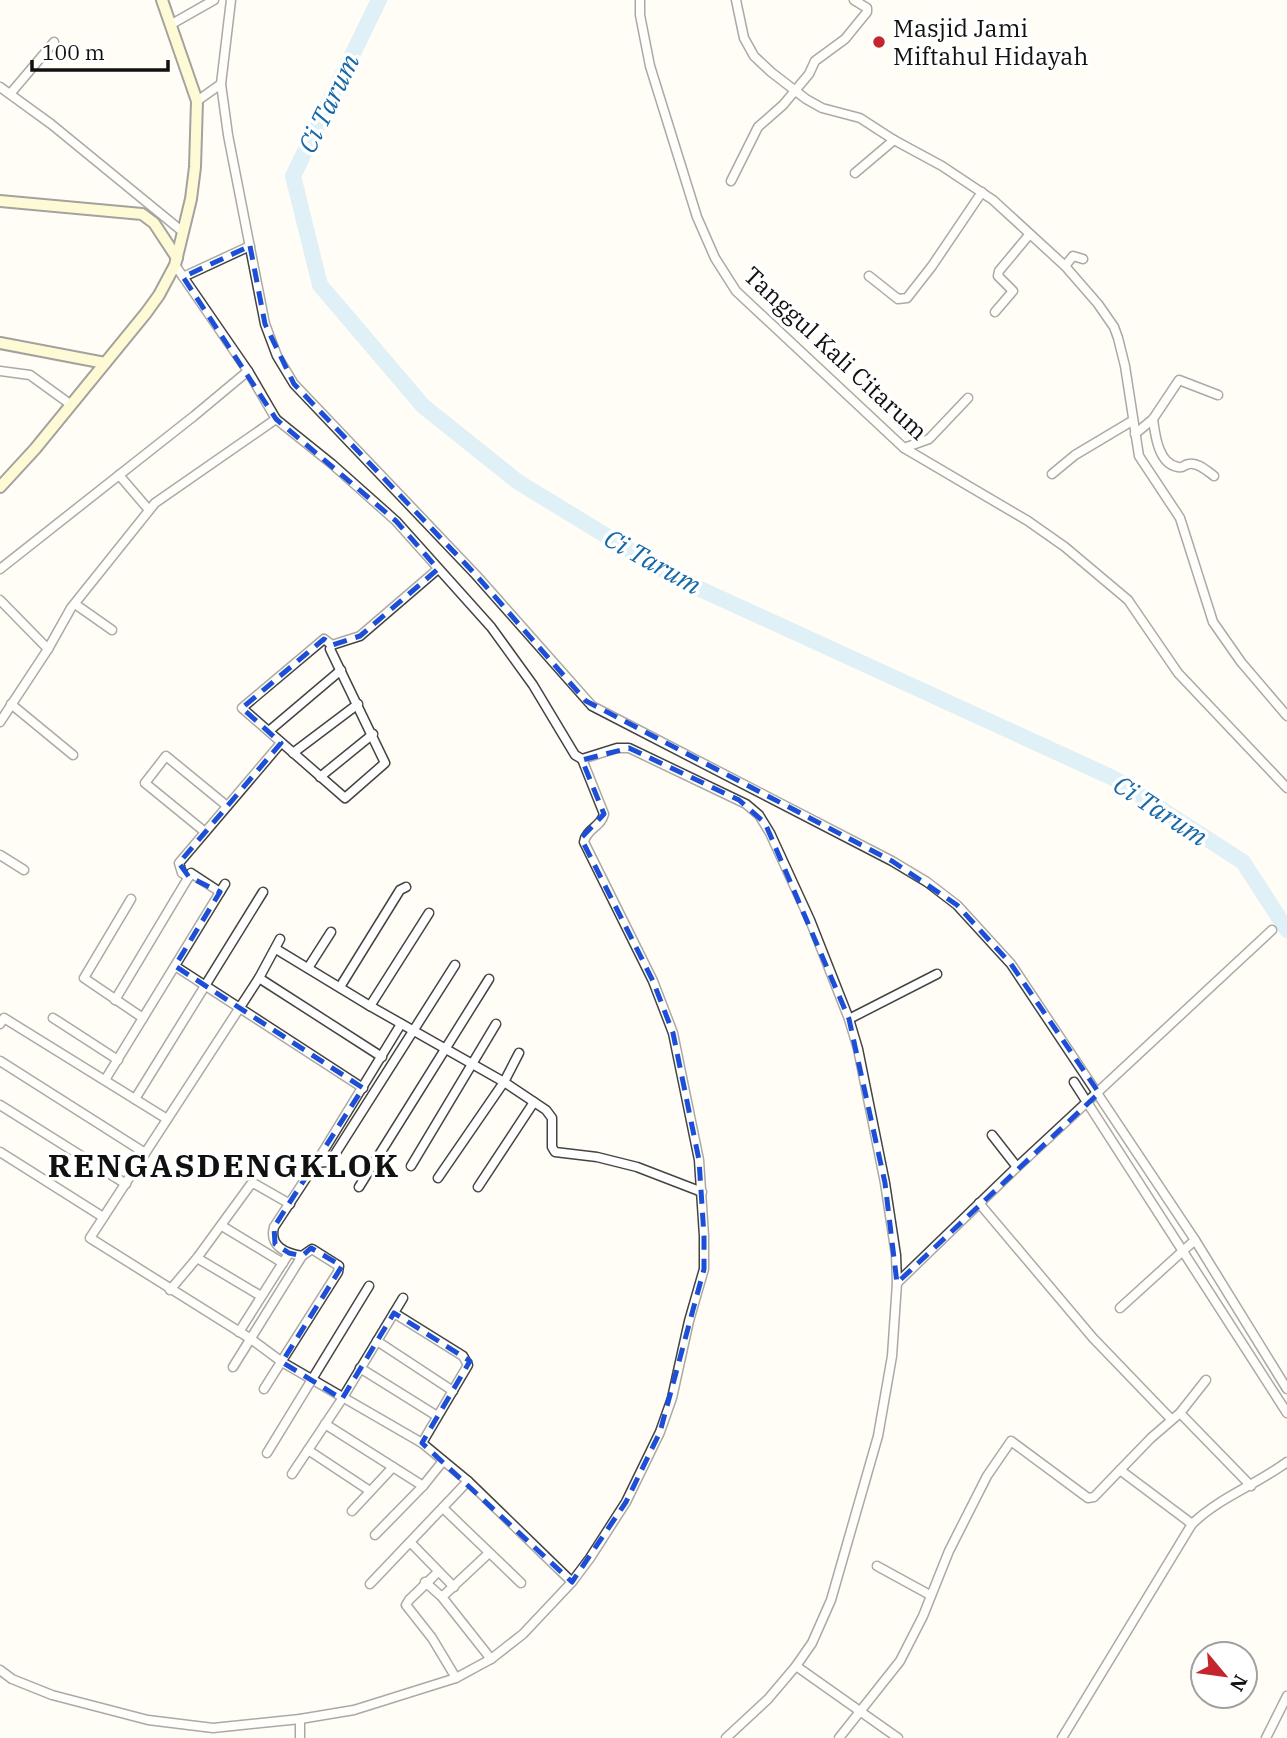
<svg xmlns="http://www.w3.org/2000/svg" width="1287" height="1738" font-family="'IBM Plex Serif',serif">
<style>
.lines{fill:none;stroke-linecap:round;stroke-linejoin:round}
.river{stroke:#b9e0f7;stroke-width:16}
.street-casing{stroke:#444;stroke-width:11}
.secondary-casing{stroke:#333;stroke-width:14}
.street{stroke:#fff;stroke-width:8}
.secondary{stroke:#fff6b0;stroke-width:10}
.marked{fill:none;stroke:#1d4ed8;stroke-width:5;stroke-dasharray:14 9;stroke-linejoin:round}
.poi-dot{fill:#c4262e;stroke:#fff;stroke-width:2.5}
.labels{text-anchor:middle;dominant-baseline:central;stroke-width:7;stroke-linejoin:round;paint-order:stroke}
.poi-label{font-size:24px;fill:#111;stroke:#fff;text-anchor:start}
.street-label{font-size:24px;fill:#111;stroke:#fff}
.water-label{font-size:26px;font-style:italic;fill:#1768a6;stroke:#fff}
.district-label{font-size:32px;font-weight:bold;letter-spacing:2px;fill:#111;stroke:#fff}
</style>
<rect width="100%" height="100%" fill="#fffdf5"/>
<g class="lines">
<path class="river" d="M379,0L293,176L320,285L423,406L518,482L674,577L1113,778L1243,862L1287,930"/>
<g class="street-casing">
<g id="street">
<path d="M231,0L221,84L228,135L265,324L277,356L294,384L476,575L592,706L892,861L927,882L957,905L1011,964L1195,1240L1287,1389"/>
<path d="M640,0V15L650,66L697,217L715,258L736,291L904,448L1028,521L1065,547L1128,600L1178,673L1287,788"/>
<path d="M736,0L744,38L754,56L771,72L806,99L822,108L860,118L894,140L942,166L993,200L1065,266L1098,304L1114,327L1118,338L1125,366L1139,456L1180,518L1213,622L1241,662L1287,716"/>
<path d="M170,25L214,0"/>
<path d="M0,87L51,124L183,232"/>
<path d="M10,94L54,42"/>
<path d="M197,101L221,84"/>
<path d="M855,173L894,140"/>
<path d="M731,181L758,127L783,105L809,74L815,61L845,39L867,12V8L854,0"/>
<path d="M175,265L248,371L276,419L332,464L396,521L491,627L533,685L575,755L582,759L617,748H629L746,804L759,815L770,833L810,920L849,1019L858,1049L885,1183L896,1255L897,1283L892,1356L878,1436L831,1600L812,1643L796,1666L768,1699L726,1738"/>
<path d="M1065,266L1073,256L1083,259"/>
<path d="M869,276L898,299L907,298L932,266L982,192"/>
<path d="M183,277L250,246"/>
<path d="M995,312L1013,291L998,276L999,271L1029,235"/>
<path d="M0,371L30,375L70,404"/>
<path d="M1153,419C1155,434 1158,464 1178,467C1185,468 1182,465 1189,464C1198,462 1207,471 1214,476"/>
<path d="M1135,434L1153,419L1179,380L1218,395"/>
<path d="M904,448L929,439L968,398"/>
<path d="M1052,474L1075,455L1132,421"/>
<path d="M119,475L149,510"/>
<path d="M0,569L194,416L248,371"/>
<path d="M0,600L48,649"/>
<path d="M75,604L112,630"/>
<path d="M332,645L324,639L242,708L345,798L385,763L330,649L332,645L360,636L438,569"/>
<path d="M11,704L73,755"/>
<path d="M0,722L48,649L71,608L155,503L276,419"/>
<path d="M269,731L341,670"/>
<path d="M293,753L358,704"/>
<path d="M320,777L373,734"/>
<path d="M205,832L145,783L166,756L227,806"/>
<path d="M0,855L24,870"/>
<path d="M189,877L182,873L179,863L281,743"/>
<path d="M131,899L84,978L143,1018"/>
<path d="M280,939L259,978L90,1238L251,1339L282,1362L422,1443L468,1481L572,1582"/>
<path d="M276,949L370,1006L504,1082L546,1110L552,1118V1147L555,1152L597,1157L637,1167L702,1192"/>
<path d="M175,966L363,1088"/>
<path d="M308,968L331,932"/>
<path d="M259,978L382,1057"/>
<path d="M340,987L400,890L406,887"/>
<path d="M115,1000L191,873L220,892"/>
<path d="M370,1006L429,913"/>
<path d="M53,1018L118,1060"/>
<path d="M849,1019L937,974"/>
<path d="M0,1024L4,1018L167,1119"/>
<path d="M0,1061L145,1153"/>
<path d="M105,1080L225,884"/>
<path d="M1074,1082L1287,1413"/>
<path d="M135,1099L263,892"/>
<path d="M0,1105L126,1184"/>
<path d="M992,1135L1017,1167"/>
<path d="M0,1152L103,1217"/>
<path d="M316,1163L327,1162L335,1154L455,965"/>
<path d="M411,1166L496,1024"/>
<path d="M438,1178L504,1082L519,1053"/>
<path d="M359,1187L489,979"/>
<path d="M478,1187L534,1102"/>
<path d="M979,1203L1093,1338L1171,1419"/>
<path d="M222,1226L283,1263"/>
<path d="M197,1258L261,1296"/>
<path d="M897,1283L1017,1167L1272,930"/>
<path d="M170,1290L197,1258L251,1184H255L290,1204"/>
<path d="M1120,1308L1195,1240"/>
<path d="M394,1313L463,1356L468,1365L422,1443"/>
<path d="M239,1332L289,1253"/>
<path d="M377,1341L453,1391"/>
<path d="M233,1367L302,1256"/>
<path d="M360,1368L437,1416"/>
<path d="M264,1389L338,1272L339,1266L312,1249L302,1256C285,1253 269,1246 274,1227L316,1163L401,1024"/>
<path d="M1180,1413L1251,1486"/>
<path d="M325,1424L423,1486"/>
<path d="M308,1450L370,1491"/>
<path d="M267,1453L369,1286"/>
<path d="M1120,1470L1151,1438L1180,1413L1206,1380"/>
<path d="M292,1474L342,1399L403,1298"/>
<path d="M443,1508L521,1583"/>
<path d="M352,1511L393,1467"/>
<path d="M375,1535L423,1486L443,1461"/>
<path d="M411,1543L454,1587"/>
<path d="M877,1566L930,1595"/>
<path d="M438,1572L409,1600L406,1605L432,1638L456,1678"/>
<path d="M425,1582L442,1597L491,1659"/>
<path d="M370,1584L468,1481"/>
<path d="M442,1597L489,1553"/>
<path d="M796,1666L898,1738"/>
<path d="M0,1670L12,1679L52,1695L148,1720L213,1728L300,1719L354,1710L456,1678L491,1659L523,1634L572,1582L590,1558L626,1502L660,1432L672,1398L689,1321L704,1269V1236L699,1160L673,1033L653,981L584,842C586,829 601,827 604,814L582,759"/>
<path d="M300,1738V1719"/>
<path d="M839,1738L900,1661L923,1616L949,1551L987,1476L1011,1441L1088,1498L1094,1497L1120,1470L1192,1524"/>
<path d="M1062,1738L1192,1524C1220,1497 1256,1485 1287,1462"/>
<path d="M1266,1738L1287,1696"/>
</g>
</g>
<g class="secondary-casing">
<g id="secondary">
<path d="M0,201L142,214L154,223L177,258"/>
<path d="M0,343L105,363"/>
<path d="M0,487L35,449L146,313L159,295L175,265L191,199L195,167L197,101L162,0"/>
</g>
</g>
<use href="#street" class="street"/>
<use href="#secondary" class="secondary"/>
</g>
<path d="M0 0H1287V1738H0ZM250,246L265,324L294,384L476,575L586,701L892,861L957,905L1011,964L1099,1093L897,1283L885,1183L849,1019L765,823L739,800L629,748L582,760L604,814L581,838L653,981L673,1033L699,1160L704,1236V1269L660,1432L626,1502L572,1582L422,1443L470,1361L394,1313L342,1399L282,1362L342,1266L311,1248L302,1256L289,1253L275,1244L274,1227L363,1088L175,966L220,892L189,877L179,863L281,743L242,708L324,639L332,645L360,636L438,569L396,521L276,419L183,277Z" fill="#fffdf5" fill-opacity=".55" fill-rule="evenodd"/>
<path class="marked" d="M250,246L265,324L294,384L476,575L586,701L892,861L957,905L1011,964L1099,1093L897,1283L885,1183L849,1019L765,823L739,800L629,748L582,760L604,814L581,838L653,981L673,1033L699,1160L704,1236V1269L660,1432L626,1502L572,1582L422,1443L470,1361L394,1313L342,1399L282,1362L342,1266L311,1248L302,1256L289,1253L275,1244L274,1227L363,1088L175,966L220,892L189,877L179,863L281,743L242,708L324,639L332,645L360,636L438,569L396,521L276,419L183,277Z"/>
<circle class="poi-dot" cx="879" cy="42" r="7"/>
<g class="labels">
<g class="poi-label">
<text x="893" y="28">Masjid Jami<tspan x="893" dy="28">Miftahul Hidayah</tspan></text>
</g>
<g class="street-label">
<text transform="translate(836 353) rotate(43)">Tanggul Kali Citarum</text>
</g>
<g class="water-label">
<text transform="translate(328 103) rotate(-64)">Ci Tarum</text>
<text transform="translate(653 561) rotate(29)">Ci Tarum</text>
<text transform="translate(1161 810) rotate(33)">Ci Tarum</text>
</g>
<g class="district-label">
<text x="224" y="1165">RENGASDENGKLOK</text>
</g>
</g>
<g transform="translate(1224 1675) rotate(119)"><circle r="33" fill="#ffffff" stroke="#a0a0a0" stroke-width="2"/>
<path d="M0-5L12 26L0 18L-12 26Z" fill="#c4262e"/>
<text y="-10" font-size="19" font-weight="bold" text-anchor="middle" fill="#111111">N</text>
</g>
<path d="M32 60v10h136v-10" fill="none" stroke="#111111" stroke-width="3.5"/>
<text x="42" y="60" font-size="21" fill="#111111" stroke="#ffffff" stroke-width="5" paint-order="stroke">100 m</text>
</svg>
